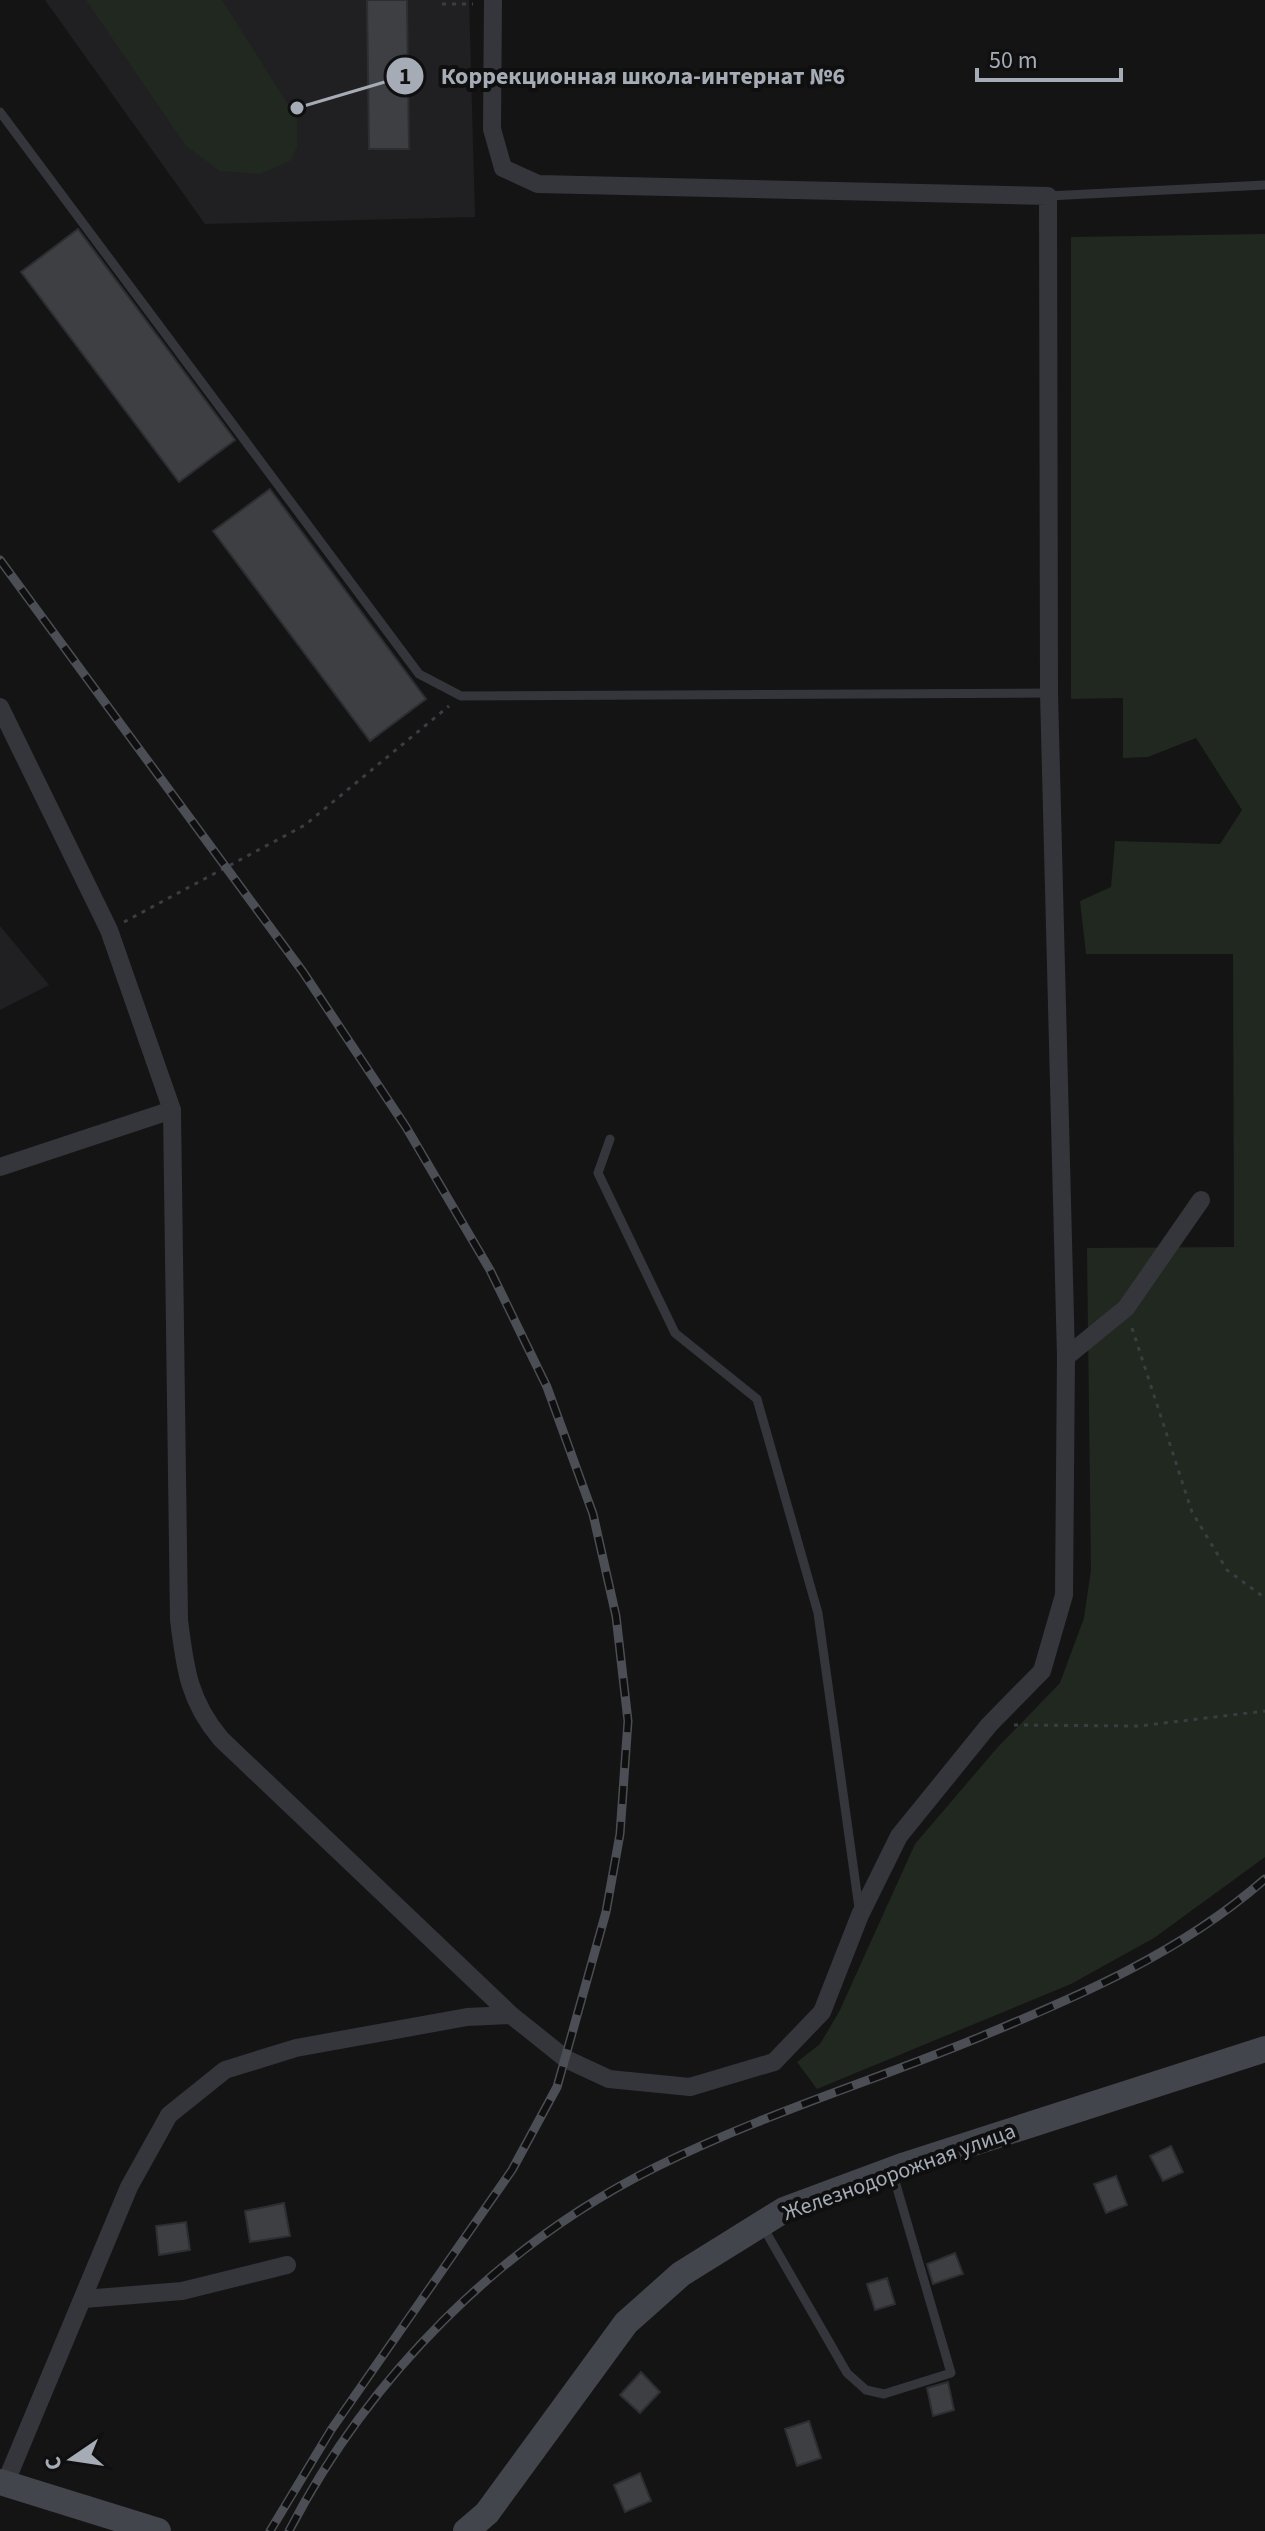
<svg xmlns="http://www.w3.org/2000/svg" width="1265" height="2531" font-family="'Source Sans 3',sans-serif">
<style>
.built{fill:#202022}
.green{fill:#202820}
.building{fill:#3e3f43;stroke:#2d2e32;stroke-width:2}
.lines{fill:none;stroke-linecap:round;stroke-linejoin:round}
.path{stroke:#3a3d42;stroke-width:3;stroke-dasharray:4 6;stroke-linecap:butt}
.lane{stroke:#34363b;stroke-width:9}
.street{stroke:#34363b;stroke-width:18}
.secondary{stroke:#42454b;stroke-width:26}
.rail-casing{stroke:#4b4e54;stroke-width:9}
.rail{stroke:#0f0f10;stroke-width:6;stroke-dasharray:18;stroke-linecap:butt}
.labels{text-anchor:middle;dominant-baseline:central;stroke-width:8;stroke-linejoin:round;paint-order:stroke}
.street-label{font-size:22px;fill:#a5acb6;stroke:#0f0f10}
.leader{fill:none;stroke:#a5acb6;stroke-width:3}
.callout-dot{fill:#a5acb6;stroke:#0f0f10;stroke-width:3}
.mark-label{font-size:24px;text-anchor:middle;font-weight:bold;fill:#111}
.callout-label{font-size:24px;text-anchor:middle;font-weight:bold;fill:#a5acb6;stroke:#0f0f10;stroke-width:8;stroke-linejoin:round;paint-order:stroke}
</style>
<rect width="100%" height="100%" fill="#141415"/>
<g class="built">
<path d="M45,0H469L475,217L205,224Z"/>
<path d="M0,926L49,985L0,1010Z"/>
</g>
<g class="green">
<path d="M86,0H222L297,119V147L290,161L260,174L220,171L186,146Z"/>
<path d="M1265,234V1857L1154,1938L1071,1984L817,2089L797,2062L820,2044L839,2012L915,1844L997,1748L1060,1683L1084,1618L1091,1570L1087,1248L1234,1247L1233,954H1086L1080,901L1111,887L1115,841L1220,844L1242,810L1196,738L1148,757L1123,758V698L1071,699V237Z"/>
</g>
<g class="building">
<path d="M367,0H407L409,149H369Z"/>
<path d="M78,229L235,440L179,482L21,272Z"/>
<path d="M270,489L426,699L370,741L213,531Z"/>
<path d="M1171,2146L1183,2172L1163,2181L1150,2156Z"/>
<path d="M1116,2176L1127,2205L1106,2213L1094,2184Z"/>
<path d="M284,2203L290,2236L250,2242L245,2211Z"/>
<path d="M186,2222L190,2250L159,2255L156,2226Z"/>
<path d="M955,2253L963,2274L933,2284L927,2264Z"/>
<path d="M887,2278L895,2304L875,2310L867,2284Z"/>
<path d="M641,2372L660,2392L640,2413L620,2395Z"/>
<path d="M948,2382L954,2410L933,2416L927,2388Z"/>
<path d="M809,2421L821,2458L797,2466L785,2429Z"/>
<path d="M640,2473L651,2501L625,2512L614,2485Z"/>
</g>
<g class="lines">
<g class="path">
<path d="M442,4H473"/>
<path d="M124,922L305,825L449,706"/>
<path d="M1132,1328L1192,1512L1227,1570L1265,1598"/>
<path d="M1014,1725L1139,1726L1265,1711"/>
</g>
<g class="lane">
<path d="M0,112L419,674L461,696L1049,693"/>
<path d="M1048,196L1265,185"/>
<path d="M610,1139L598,1173L675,1333L757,1399L818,1613L859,1908"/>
<path d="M763,2227L847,2373L866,2390L884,2394L951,2373L892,2171"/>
</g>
<g class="street">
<path d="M0,707L109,930L172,1110L179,1620C185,1669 189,1701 221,1739L511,2015"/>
<path d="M0,1167L172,1110"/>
<path d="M1066,1357L1126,1308L1201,1200"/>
<path d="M84,2299L182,2291L287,2265"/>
<path d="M5,2484L129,2187L169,2115L225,2070L296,2048L467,2017L511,2015L566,2059L609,2079L690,2087L774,2062L822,2012L860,1915L899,1836L989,1725L1042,1671L1064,1595L1066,1357L1049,693L1048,196L538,184L503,168L492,129L493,0"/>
</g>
<g class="secondary">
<path d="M0,2482L158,2531"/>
<path d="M466,2531L487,2513L626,2323L681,2274L784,2210L905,2165L1265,2049"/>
</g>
<g class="rail-casing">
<g id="rail">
<path d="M0,560L303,972L406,1127L490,1270L547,1387L593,1514L616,1616L628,1721L620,1834L606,1912L557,2087L512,2170L331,2430L270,2531"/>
<path d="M289,2531C369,2377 499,2245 656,2167C758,2116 870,2082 975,2039C1077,1997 1181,1953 1265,1879"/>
</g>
</g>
<use href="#rail" class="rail"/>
</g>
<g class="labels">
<g class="street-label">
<text transform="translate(899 2172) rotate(-20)">Железнодорожная улица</text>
</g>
</g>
<path class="leader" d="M297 108L405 76"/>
<g class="callout-dot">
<circle cx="297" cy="108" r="8"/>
<circle cx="405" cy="76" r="20"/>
</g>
<g class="mark-label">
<text x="405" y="84">1</text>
</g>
<g class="callout-label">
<text x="643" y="84">Коррекционная школа-интернат №6</text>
</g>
<g transform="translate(72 2459) rotate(257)" stroke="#0f0f10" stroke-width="6" paint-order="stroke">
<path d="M0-6L14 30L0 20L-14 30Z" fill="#a5acb6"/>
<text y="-12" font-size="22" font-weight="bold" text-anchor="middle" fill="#a5acb6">С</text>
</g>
<path d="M977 68v12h144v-12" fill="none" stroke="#a5acb6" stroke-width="4"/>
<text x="989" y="68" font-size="24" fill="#a5acb6" stroke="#0f0f10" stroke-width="6" paint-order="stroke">50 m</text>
</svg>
